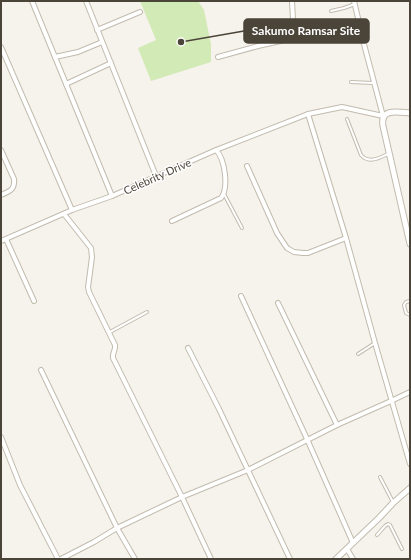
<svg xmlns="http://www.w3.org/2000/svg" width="411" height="560" font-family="Lato,sans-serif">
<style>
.green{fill:#d2eab5}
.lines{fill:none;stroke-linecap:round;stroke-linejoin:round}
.service-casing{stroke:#c2bbae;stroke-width:4}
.minor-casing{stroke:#c2bbae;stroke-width:6}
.tertiary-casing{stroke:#c2bbae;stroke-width:7}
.service{stroke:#fff;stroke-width:2}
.minor{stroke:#fff;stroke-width:4}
.tertiary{stroke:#fff;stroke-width:5}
.labels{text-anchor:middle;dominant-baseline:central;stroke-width:3;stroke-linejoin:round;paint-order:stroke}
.street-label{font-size:11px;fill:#4b4439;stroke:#fff}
.leader{fill:none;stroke:#4b4439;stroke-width:1.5}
.callout-dot{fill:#4b4439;stroke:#fff;stroke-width:1.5}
.callout{fill:#4b4439;stroke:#4b4439;stroke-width:1.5}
.callout-label{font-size:12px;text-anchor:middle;font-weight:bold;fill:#fff}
</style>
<rect width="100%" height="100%" fill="#f6f3ec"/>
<path class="green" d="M140,1H198L204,10L211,44V62L151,81L138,48L156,40Z"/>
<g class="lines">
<g class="service-casing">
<g id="service">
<path d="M331,11L344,8L355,4"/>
<path d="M351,82L373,83"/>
<path d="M347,119L361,155C369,164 379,158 388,154"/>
<path d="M224,194L242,228"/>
<path d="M410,301L406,302L404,305L406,313L410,315"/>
<path d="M110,332L147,312"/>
<path d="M358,354L375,343"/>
<path d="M380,477L393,502"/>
<path d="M377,535L385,526L388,524L390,525L402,549"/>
</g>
</g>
<g class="minor-casing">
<g id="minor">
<path d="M32,1L112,196"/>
<path d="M86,1L156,176"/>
<path d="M97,30L140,12"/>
<path d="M1,47L72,210"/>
<path d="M55,57L78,52L102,42"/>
<path d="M218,57L258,46L294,38L292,1"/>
<path d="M66,84L111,63"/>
<path d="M308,114L346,238L375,343L410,464"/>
<path d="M1,150L14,179C15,190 10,191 1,195"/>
<path d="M216,150L308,114L342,107L383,116L365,48L354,1"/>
<path d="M247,166L277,233L287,248L294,252L303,253H308L346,238"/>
<path d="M64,214L91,248L92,257L89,280L88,287L89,292L115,345C116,350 112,353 113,358L182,497L211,559"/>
<path d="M6,239L34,301"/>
<path d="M1,241L72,210L112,196L216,150C225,159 229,188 221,198L172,221"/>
<path d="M241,296L307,439L353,543"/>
<path d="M278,303L337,425"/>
<path d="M188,348L219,409L290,559"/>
<path d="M41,370L117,528L135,559"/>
<path d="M1,437L20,485L58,559"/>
<path d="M347,549L353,559"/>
<path d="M61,559L94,542L117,528L182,497L248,470L337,425L391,401L410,392"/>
</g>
</g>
<g class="tertiary-casing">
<g id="tertiary">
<path d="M410,113C397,112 380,108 383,126L410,244"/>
<path d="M336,559L379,518L393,503L410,488"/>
</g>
</g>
<use href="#service" class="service"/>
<use href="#minor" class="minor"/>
<use href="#tertiary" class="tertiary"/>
</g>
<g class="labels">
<g class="street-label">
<text transform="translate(157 176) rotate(-24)">Celebrity Drive</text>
</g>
</g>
<path class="leader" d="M181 42L244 31"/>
<circle class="callout-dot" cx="181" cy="42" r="4"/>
<rect class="callout" x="244" y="19" width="125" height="24" rx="4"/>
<g class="callout-label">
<text x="306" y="35">Sakumo Ramsar Site</text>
</g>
<rect width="411" height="560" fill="none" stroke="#4b4439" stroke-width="4"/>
</svg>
